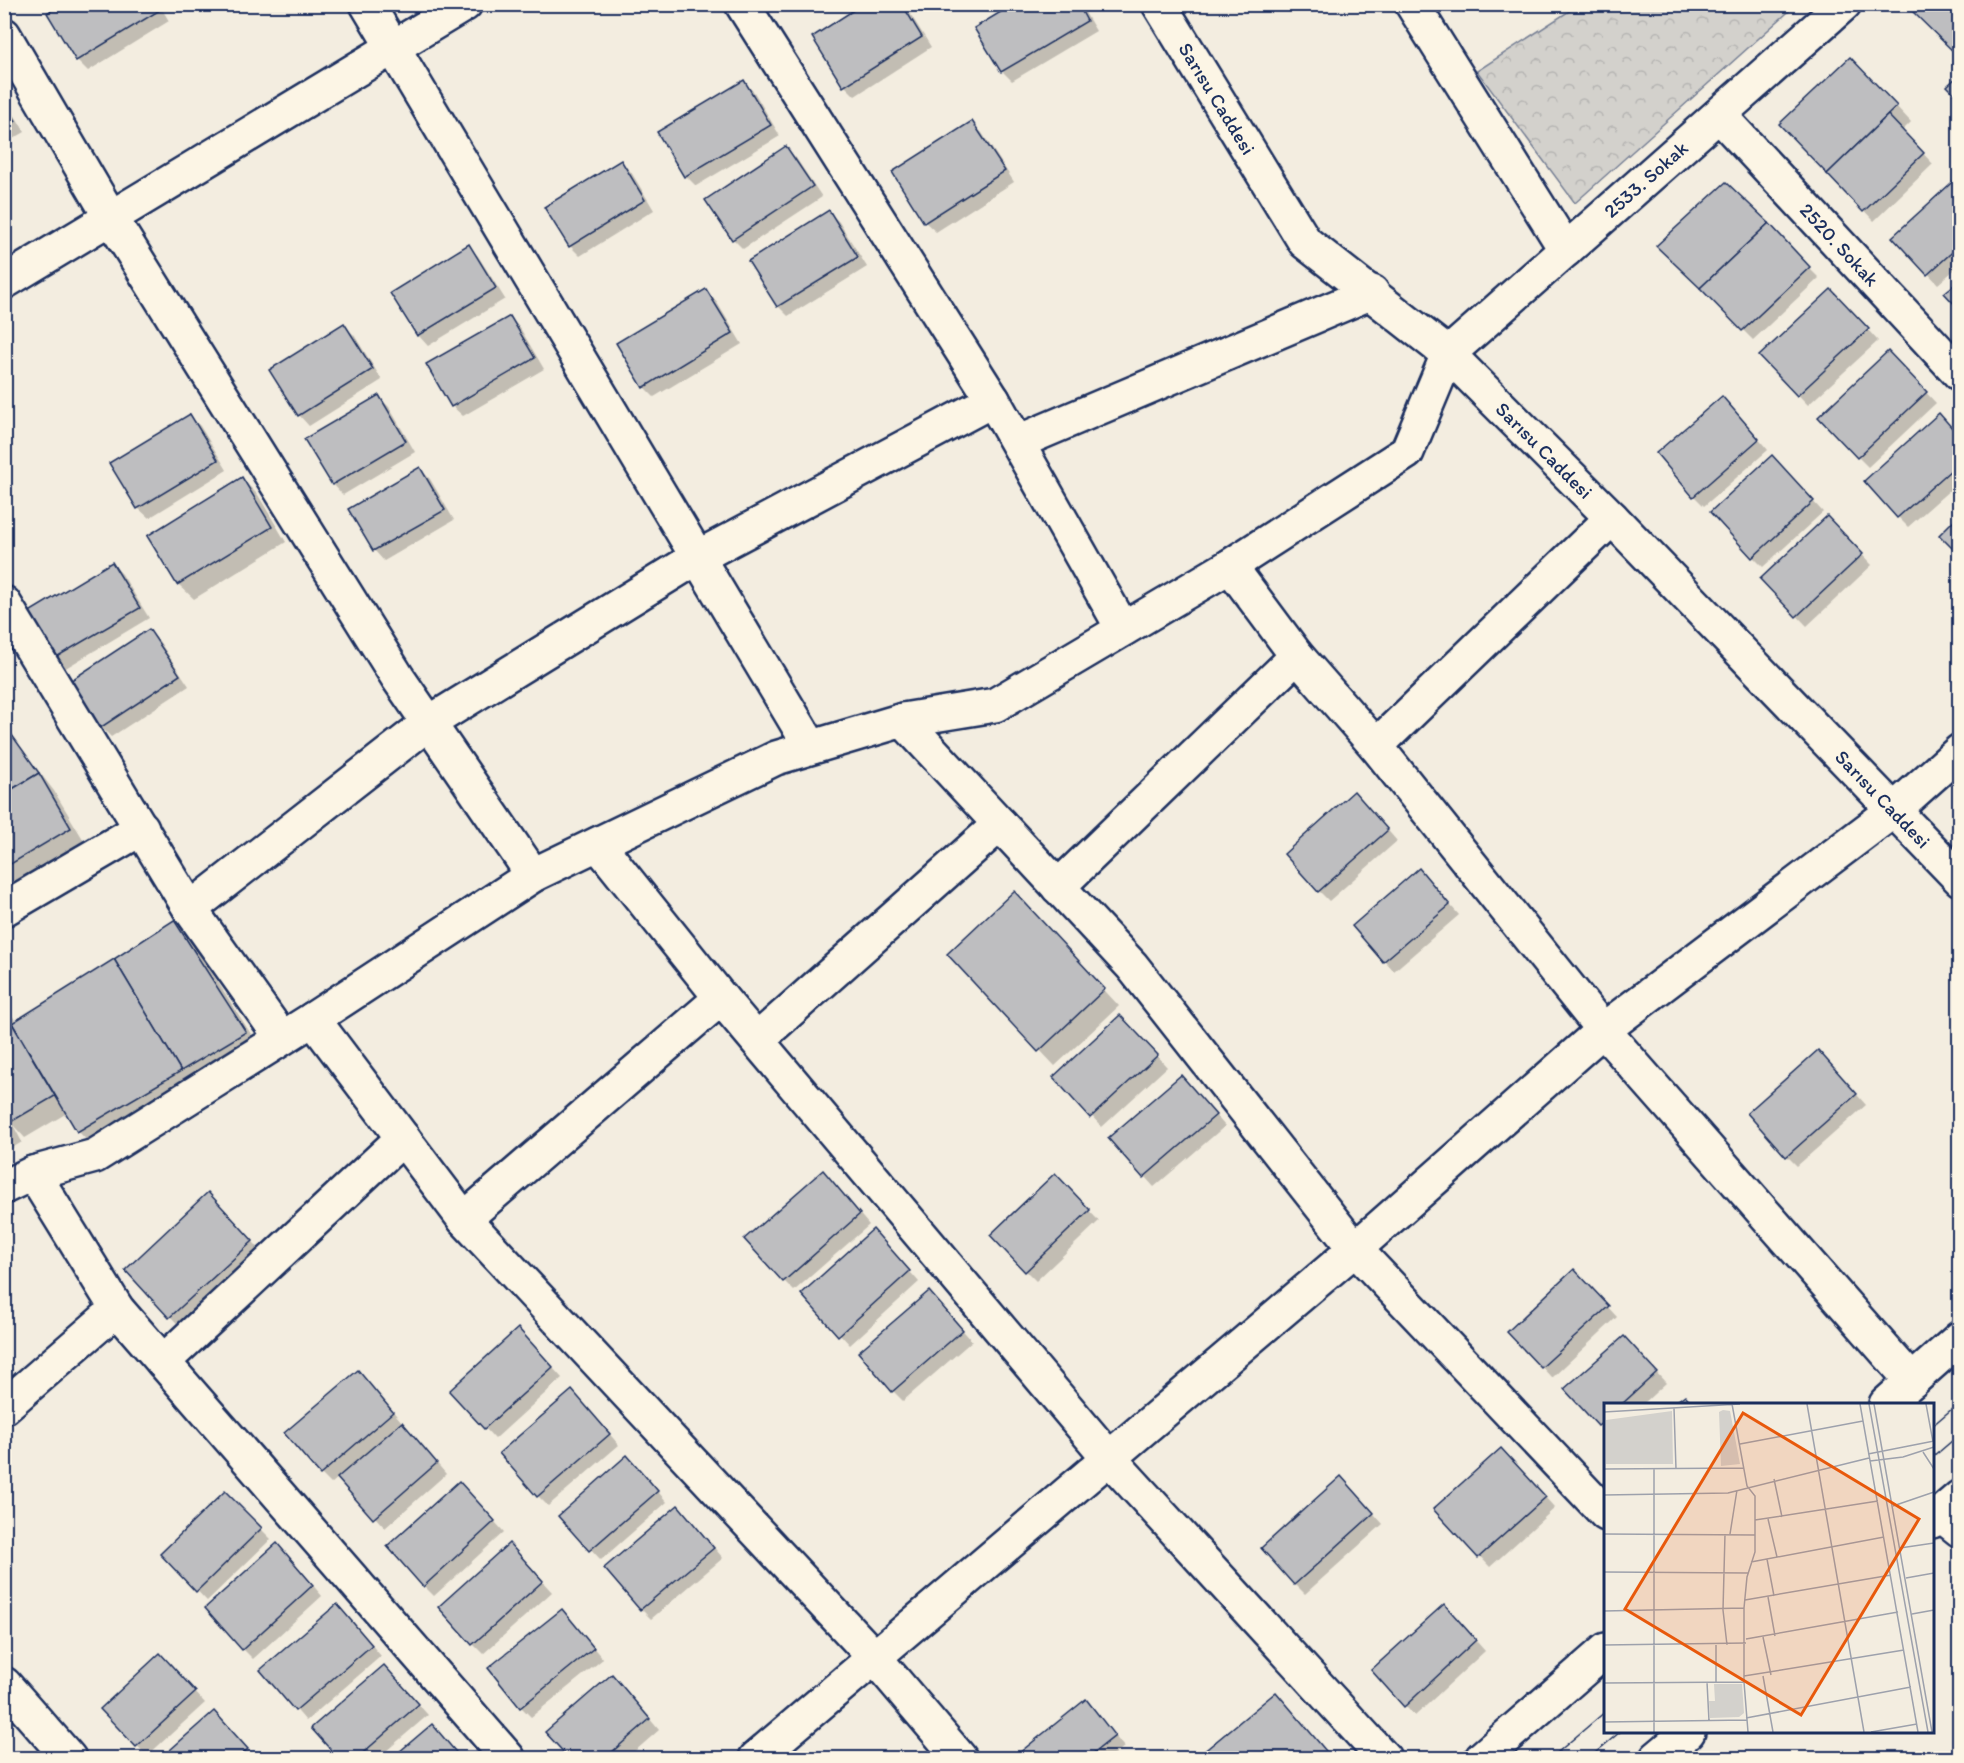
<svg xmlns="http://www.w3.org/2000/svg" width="1964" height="1763" font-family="Itim,sans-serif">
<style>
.forest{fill:url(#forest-crowns);stroke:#778095;stroke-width:1.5}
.shadow{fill:#0003}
.building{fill:#bebec0;stroke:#1b2f5e;stroke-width:1.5}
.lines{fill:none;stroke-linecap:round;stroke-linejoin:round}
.minor-casing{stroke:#1b2f5e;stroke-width:38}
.major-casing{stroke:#1b2f5e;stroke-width:38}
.minor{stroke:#fcf5e5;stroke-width:33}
.major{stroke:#fcf5e5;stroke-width:33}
.tram{stroke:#1b2f5e;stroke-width:1.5}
.labels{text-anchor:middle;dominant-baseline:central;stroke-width:4.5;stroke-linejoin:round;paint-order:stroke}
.street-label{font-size:20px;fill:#1b2f5e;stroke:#fcf5e5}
.inset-road{fill:none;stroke:#9da1ac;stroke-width:1.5}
.view{fill:#e8590c;fill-opacity:0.15;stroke:#e8590c;stroke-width:3}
.inset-edge{fill:none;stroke:#1b2f5e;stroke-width:3}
</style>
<defs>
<pattern id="forest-crowns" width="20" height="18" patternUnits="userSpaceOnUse" patternTransform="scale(1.5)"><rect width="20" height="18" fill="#d3d1cc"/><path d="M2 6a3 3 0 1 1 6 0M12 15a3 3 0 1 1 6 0" fill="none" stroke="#b5b4b2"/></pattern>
</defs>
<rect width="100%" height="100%" fill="#f3ede0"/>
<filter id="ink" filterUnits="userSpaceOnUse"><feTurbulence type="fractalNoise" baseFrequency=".0167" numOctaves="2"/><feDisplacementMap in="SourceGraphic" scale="12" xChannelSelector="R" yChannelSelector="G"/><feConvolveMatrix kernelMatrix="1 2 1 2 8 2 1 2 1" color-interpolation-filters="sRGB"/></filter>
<g filter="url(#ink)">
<path class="forest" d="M1580,4H1796V5L1575,203L1477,71Z"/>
<g class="shadow">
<path d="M64,4H159L169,21L88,71L77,60L49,14Z"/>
<path d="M866,4H904L931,47L855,96L845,86L814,37Z"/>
<path d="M965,4H985L973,12Z"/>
<path d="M1017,4H1080L1096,31L1012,81L1002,71Z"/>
<path d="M1866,74L1911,122L1902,131L1933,164L1874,221L1781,124Z"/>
<path d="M743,82L754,92L780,136L696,186L686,176Z"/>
<path d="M4,98L25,132L4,144Z"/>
<path d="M972,123L982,133L1014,182L936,232L925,222L894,173Z"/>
<path d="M786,148L796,158L822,197L743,249L733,239Z"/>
<path d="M621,162L631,172L654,210L580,256L570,246Z"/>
<path d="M1960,177V265L1938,284L1894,237Z"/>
<path d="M1726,185L1819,278L1753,340L1658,246Z"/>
<path d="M829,212L839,222L867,267L788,316L778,306Z"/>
<path d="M468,246L478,256L505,299L428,346L418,335L392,293Z"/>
<path d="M706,291L716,301L742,344L654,397L644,387Z"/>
<path d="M1842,301L1878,341L1808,405L1761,356Z"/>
<path d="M510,318L520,328L544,369L463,416L452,406Z"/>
<path d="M343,325L354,335L382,380L309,426L299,415Z"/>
<path d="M1898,363L1936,403L1868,467L1858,457Z"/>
<path d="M379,397L389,407L415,452L343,495L333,484Z"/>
<path d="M1732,408L1768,450L1704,506L1694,496Z"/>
<path d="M190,416L200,426L227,470L149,518L138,508Z"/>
<path d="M1960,437V481L1908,527L1898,517Z"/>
<path d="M1782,468L1823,512L1763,567L1753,557Z"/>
<path d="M420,469L430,479L454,520L384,561L374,550L350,510Z"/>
<path d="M242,479L258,495L286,542L194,599L178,584Z"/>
<path d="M1827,518L1872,565L1807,626L1762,579Z"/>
<path d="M112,564L122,574L149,618L64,669L54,658Z"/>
<path d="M149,631L159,641L189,686L111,737L101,727Z"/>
<path d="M4,726L54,791L86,844L4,893Z"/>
<path d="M1364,803L1397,841L1329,901L1319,891Z"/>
<path d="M1419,870L1459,915L1394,971L1354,926Z"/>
<path d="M1029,909L1119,1006L1055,1066L949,954Z"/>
<path d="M173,922L189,937L260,1048L93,1147L78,1131L67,1113L25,1138L13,1125L22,1142L4,1153V1001L16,1022Z"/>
<path d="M1130,1027L1167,1067L1102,1127L1055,1077Z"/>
<path d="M1828,1062L1866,1105L1797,1166L1787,1156Z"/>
<path d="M1191,1087L1225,1126L1154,1187L1110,1138Z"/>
<path d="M833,1183L869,1225L794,1291L784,1281Z"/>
<path d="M1065,1186L1099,1221L1036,1281L1026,1271Z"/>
<path d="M224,1210L267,1257L186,1333L127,1270Z"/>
<path d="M883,1241L919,1282L850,1345L803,1294Z"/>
<path d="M1584,1281L1617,1317L1552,1378L1509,1332Z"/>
<path d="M939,1303L972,1341L903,1401L893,1391Z"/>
<path d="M528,1340L562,1378L495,1439L485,1428Z"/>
<path d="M1634,1348L1666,1383L1643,1404H1606V1432L1566,1390Z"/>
<path d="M368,1382L446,1474L385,1528L339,1477L331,1484L321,1474Z"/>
<path d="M582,1402L619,1445L548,1506L538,1496Z"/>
<path d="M1511,1460L1555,1508L1490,1567L1435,1509Z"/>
<path d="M637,1468L667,1502L601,1560L560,1516Z"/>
<path d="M1351,1488L1383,1524L1305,1594L1295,1584Z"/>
<path d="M225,1493L271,1539L207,1601L162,1554Z"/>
<path d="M469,1493L504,1532L434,1596L424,1586Z"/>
<path d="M688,1517L723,1558L651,1619L641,1609Z"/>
<path d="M287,1555L322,1596L253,1659L243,1649Z"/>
<path d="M519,1556L552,1592L483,1654L473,1644Z"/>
<path d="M562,1611L603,1659L531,1717L521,1707Z"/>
<path d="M347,1616L381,1656L306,1721L262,1670Z"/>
<path d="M1454,1616L1485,1651L1415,1716L1405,1706Z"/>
<path d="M170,1665L205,1703L147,1756L102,1709Z"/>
<path d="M394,1677L428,1715L378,1758H340L313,1728Z"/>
<path d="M622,1686L659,1730L627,1758H571L548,1732Z"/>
<path d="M1276,1694L1332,1758H1199Z"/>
<path d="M1086,1701L1124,1747L1110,1758H1015Z"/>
<path d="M214,1713L256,1758H163Z"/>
<path d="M431,1726L461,1758H394Z"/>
</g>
<g class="building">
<path d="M61,4H157L160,10L76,61L47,13Z"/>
<path d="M863,4H902L922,37L843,87L812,37Z"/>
<path d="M1014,4H1078L1087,21L1001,72L974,28Z"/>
<path d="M1918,4H1960V58L1912,11Z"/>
<path d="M1850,57L1897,106L1827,174L1779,124Z"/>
<path d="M1960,74V99L1947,86Z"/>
<path d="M744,80L771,125L684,177L657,132Z"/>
<path d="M4,102L16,121L4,128Z"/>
<path d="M1888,115L1924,153L1863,212L1827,174Z"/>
<path d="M972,121L1005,171L924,223L892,172Z"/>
<path d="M786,146L813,186L732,240L705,200Z"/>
<path d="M621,160L645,200L569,247L544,207Z"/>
<path d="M1960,175V245L1927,275L1892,237Z"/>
<path d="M1726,182L1769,223L1700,288L1656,246Z"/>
<path d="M829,210L858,257L777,307L748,261Z"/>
<path d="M1769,223L1810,267L1742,331L1700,288Z"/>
<path d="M469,244L496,288L417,336L390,293Z"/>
<path d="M1960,280V310L1944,293Z"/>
<path d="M706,289L733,333L643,388L616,343Z"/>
<path d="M1831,289L1869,329L1797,396L1759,356Z"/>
<path d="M510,316L535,358L451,407L426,364Z"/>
<path d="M344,323L373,369L298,416L269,370Z"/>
<path d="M1888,351L1927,392L1857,458L1818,417Z"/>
<path d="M379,395L406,441L332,485L304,439Z"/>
<path d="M1722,396L1759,439L1693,497L1656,453Z"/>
<path d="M1939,413L1960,437V462L1897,518L1864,481Z"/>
<path d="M190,414L218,460L137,509L109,463Z"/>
<path d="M1772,455L1814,501L1752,558L1710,512Z"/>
<path d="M420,467L445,510L373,551L348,509Z"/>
<path d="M242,477L272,527L177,585L147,536Z"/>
<path d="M1960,514V556L1939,535Z"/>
<path d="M1827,516L1863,554L1796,617L1760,579Z"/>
<path d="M112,562L140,608L53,659L26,614Z"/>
<path d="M149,629L180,675L100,728L70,681Z"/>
<path d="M4,724L39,773L4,794Z"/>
<path d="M39,773L71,828L4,868V794Z"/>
<path d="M1354,791L1388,830L1318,892L1284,854Z"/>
<path d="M1419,868L1450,905L1383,962L1352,926Z"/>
<path d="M1014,891L1105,989L1038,1052L947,954Z"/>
<path d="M174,920L246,1032L181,1071L114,959Z"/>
<path d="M114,959L181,1071L77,1132L12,1023Z"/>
<path d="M4,1010L55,1096L9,1123L4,1115Z"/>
<path d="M1120,1015L1158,1055L1090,1118L1053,1077Z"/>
<path d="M1818,1050L1857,1094L1786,1157L1747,1113Z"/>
<path d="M1181,1075L1216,1115L1143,1178L1108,1138Z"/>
<path d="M823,1170L860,1214L783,1282L744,1239Z"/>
<path d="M1055,1173L1090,1210L1025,1272L990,1235Z"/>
<path d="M208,1192L253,1241L169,1318L125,1270Z"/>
<path d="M873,1229L910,1271L838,1336L801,1294Z"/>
<path d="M1574,1269L1609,1306L1541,1368L1507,1332Z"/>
<path d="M929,1291L963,1330L892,1392L858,1352Z"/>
<path d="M518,1328L553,1367L484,1429L449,1391Z"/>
<path d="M1624,1336L1657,1372L1622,1404H1606V1420L1598,1426L1564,1389Z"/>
<path d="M358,1370L393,1412L320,1475L284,1433Z"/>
<path d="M572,1390L610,1434L537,1497L499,1453Z"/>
<path d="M1685,1395L1693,1404H1673Z"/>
<path d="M402,1422L437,1463L373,1519L337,1478Z"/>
<path d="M1501,1448L1546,1497L1478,1558L1433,1509Z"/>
<path d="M627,1455L658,1491L589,1551L558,1516Z"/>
<path d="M1341,1476L1374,1513L1294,1585L1261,1548Z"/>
<path d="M459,1481L495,1521L423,1587L387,1546Z"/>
<path d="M225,1491L262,1528L196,1592L160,1554Z"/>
<path d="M678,1505L714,1548L640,1610L604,1568Z"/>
<path d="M277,1543L313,1585L242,1650L205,1608Z"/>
<path d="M509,1543L543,1581L472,1645L438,1607Z"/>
<path d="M337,1604L372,1645L295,1711L260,1670Z"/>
<path d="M1444,1604L1476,1640L1404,1707L1371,1670Z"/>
<path d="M562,1609L594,1648L520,1708L488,1668Z"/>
<path d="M160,1653L196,1692L136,1747L100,1709Z"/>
<path d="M384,1665L419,1704L357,1758H338L311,1728Z"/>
<path d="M612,1674L650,1719L605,1758H569L545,1732Z"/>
<path d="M1276,1692L1332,1758H1196Z"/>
<path d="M1086,1699L1115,1736L1087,1758H1013Z"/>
<path d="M214,1711L248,1749L237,1758H161Z"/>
<path d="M432,1724L461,1758H392Z"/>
</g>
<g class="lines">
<g class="minor-casing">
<g id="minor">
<path d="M367,4L811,747"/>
<path d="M742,4L993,400L1123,629"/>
<path id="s1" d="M1159,4L1305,242L1448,354L1612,518L1960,879"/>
<path d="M1412,4L1566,250"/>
<path d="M4,35L111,218L398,678L533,875"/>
<path id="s2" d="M1719,115L1960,374"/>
<path d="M4,282L465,4"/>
<path d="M1018,442L1372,292"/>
<path d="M1230,566L1297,656L1376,746L1603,1030L1912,1381"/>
<path d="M4,603L190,909L281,1037"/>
<path d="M903,720L1132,966L1355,1249L1606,1514"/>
<path d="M1376,746L1612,518"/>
<path d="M598,844L721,998L1109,1458L1384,1758"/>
<path d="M1058,887L1297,656"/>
<path d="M4,909L142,828"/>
<path d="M190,909L427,724L698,557L993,400"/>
<path d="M313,1019L464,1219L875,1658L960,1758"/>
<path d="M757,1040L1000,824"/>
<path d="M33,1173L117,1309L508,1758"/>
<path id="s3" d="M4,1187L33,1173L95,1156L313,1019L533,875L776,758L903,720L995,705L1230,566L1407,452L1448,354L1844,4"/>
<path d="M464,1219L721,998"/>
<path d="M163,1362L403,1138"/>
<path d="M4,1407L117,1309"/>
<path d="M1940,1514L1960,1530"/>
<path d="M4,1684L69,1758"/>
<path d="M756,1758L1355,1249L1603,1030L1894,810L1960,751"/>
</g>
</g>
<g class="major-casing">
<g id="major">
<path d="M1886,1404L1960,1338"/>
<path d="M1932,1521L1960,1497"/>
<path d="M1482,1758L1606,1650"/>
<path d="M1657,1758L1688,1732"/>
</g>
</g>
<use href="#minor" class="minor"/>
<use href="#major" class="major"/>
<g class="tram">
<path d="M1932,1426L1960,1402"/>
<path d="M1932,1458L1960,1434"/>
<path d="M1551,1758L1606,1711"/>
<path d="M1589,1758L1620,1732"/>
</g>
</g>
</g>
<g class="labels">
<g class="street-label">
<text stroke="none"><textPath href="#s1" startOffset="111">Sarısu Caddesi</textPath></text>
<text stroke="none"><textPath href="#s3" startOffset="1966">2533. Sokak</textPath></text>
<text stroke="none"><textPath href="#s2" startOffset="177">2520. Sokak</textPath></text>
<text stroke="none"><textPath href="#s1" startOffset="597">Sarısu Caddesi</textPath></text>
<text stroke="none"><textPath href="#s1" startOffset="1083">Sarısu Caddesi</textPath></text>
</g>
</g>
<g transform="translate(1604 1403)">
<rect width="330" height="330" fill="#f3ede0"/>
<path d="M68,8L69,61H2V17Z" fill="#d3d1cc"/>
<path d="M119,7L126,8L136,61L117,63L115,9ZM110,281H138L140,310L135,314L106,315L105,298H111Z" fill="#d3d1cc"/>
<path class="inset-road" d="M128,1L143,83L151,93V149L143,174L140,205V279L144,329M203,1L260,329M256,1L314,329M265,1L324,329M270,1L328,329M322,1L329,39M70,5L72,66M0,9L136,1M136,41L259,18M319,49L330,66M264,51L330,38M266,58L299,54L330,44M0,66L140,65M50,66V329M170,76L178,114M0,92L124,90L265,55M289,103L330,89M164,116L173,154M151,117L274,98M0,131L151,132M121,131L119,207L123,242M126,131L133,87M296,145L330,140M163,156L170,193M147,159L280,134M0,169L144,170M302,175L330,170M164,194L171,233M141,197L287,172M0,208L140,205M308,211L330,207M159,234L167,272M142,236L294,209M0,242L142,240M140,273L300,247M159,273L169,329M103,279L105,318M112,279V242M0,280L140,279M142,315L307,284M0,319L143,317M267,329L313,321"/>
<path class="view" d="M139,10L315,116L197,312L21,206Z"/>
<rect width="330" height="330" class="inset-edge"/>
</g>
<rect width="1964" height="1763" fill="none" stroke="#fcf5e5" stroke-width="24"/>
<rect x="12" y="12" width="1940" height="1739" fill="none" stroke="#1b2f5e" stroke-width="2" filter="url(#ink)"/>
</svg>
